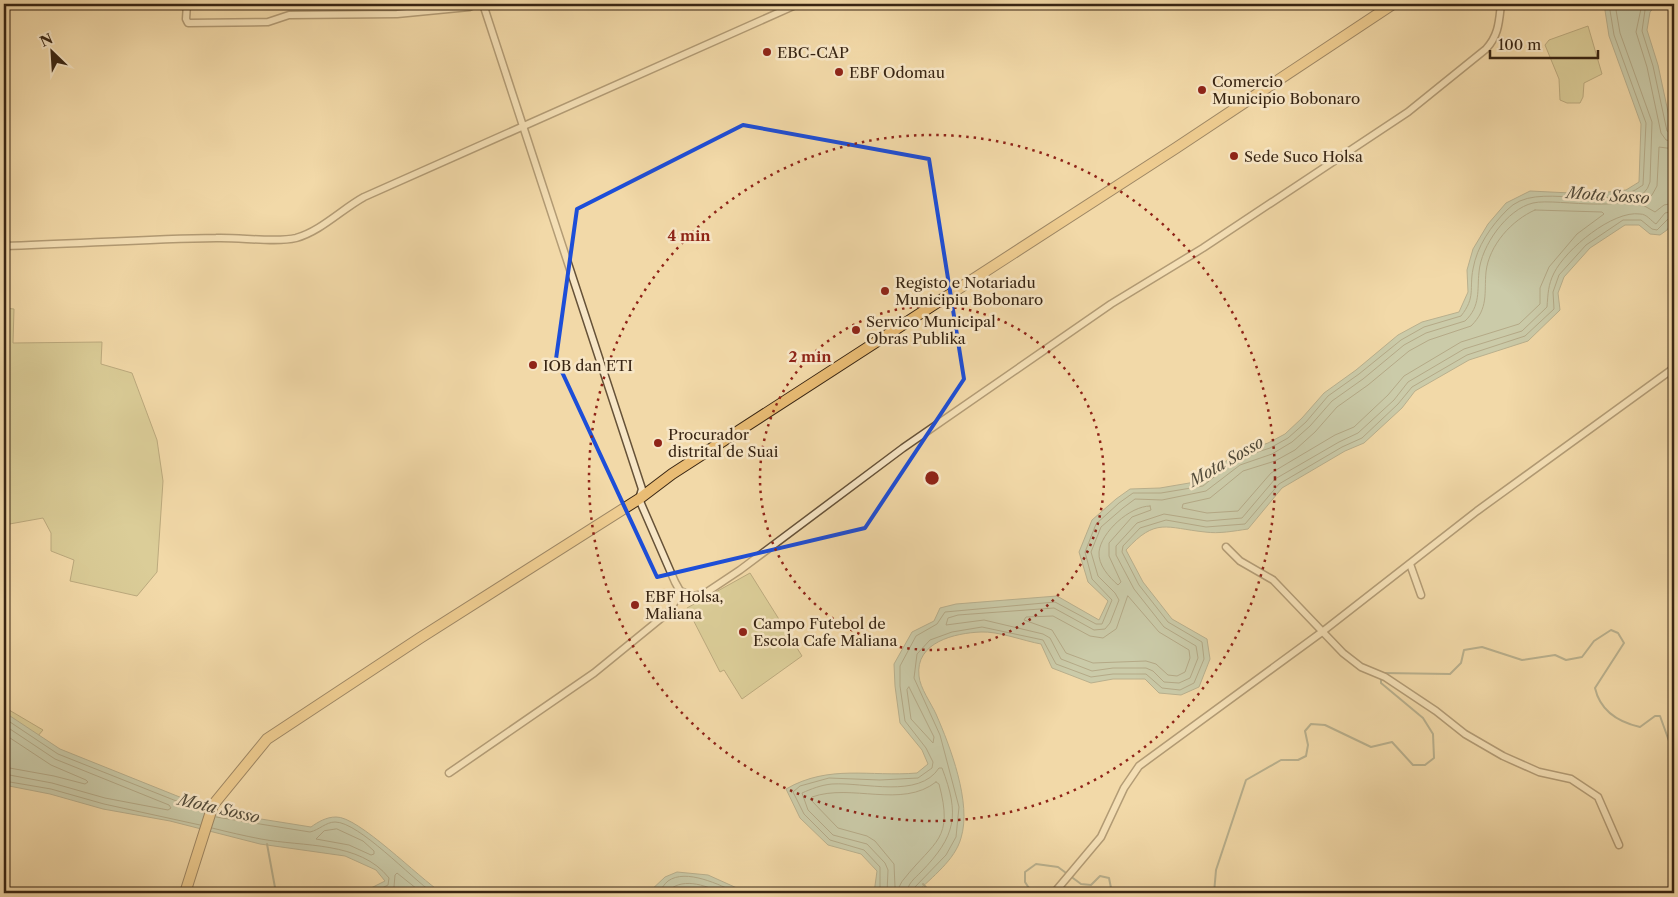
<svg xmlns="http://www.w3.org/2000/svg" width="1678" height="897" font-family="'Libre Caslon Text',serif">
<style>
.green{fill:#bebe85;stroke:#7b724c}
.water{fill:#9bbaab;stroke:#737e6e}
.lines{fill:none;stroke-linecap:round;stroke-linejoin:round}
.shore{stroke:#6a705f;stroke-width:1}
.stream{stroke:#737e6e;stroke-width:2}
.street-casing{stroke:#665238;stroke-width:9}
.primary-casing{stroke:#382513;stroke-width:12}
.street{stroke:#f7e6c6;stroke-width:6}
.primary{stroke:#e9bc74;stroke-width:10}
.marked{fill:none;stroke:#1d4ed8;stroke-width:4;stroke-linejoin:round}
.ring{fill:none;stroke:#8f2418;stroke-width:2.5;stroke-dasharray:2.5 5}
.poi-dot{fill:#8f2418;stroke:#f7e6c6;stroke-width:2}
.labels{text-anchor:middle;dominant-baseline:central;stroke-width:5;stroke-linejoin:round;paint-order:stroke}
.poi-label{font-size:15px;fill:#382513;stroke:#f7e6c6;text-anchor:start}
.water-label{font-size:16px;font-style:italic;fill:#514a39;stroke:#f7e6c6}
.centre{fill:#8f2418;stroke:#f7e6c6;stroke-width:2.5}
.ring-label{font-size:15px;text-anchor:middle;font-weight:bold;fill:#8f2418;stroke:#f7e6c6;stroke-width:5;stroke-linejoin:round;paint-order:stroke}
</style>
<rect width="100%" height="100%" fill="#f2d9a8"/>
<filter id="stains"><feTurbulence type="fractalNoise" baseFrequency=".004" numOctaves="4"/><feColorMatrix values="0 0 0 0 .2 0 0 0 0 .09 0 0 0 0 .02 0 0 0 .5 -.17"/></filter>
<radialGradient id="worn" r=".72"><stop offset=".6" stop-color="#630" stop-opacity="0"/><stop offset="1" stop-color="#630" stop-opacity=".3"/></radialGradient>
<g class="green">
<path d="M1588,26L1602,74L1584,83L1583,97L1580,103H1567L1560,100L1559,79L1545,45L1549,40Z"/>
<path d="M4,308L14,309L13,343L102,342L101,364L132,373L157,440L163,481L157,572L137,596L70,581L74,560L51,551V533L43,518L4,525Z"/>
<path d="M750,573L802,656L742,699L724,670L720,672L687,608Z"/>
<path d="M4,707L43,730L25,751L4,739Z"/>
</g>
<g class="water">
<path d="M1604,4H1657L1650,12L1647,30L1658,65L1674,140V219L1667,230L1660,235L1650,234L1639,225H1625L1590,248L1564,277L1558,293L1560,310L1528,341L1469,360L1415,391L1402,408L1364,443L1345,451L1282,488L1248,529C1234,531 1219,534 1205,532C1166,528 1156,517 1126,550L1143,582L1172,619L1207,639L1210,659L1199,687L1181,695L1159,693L1145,679H1113L1091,683L1052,668L1041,644C1024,641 998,631 981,632C955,633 915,642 919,676C920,688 931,703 936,714C950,746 972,803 961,838C955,860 932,877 916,893H874L877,871L861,854L828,845L800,818L786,789C829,764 870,777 917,773L928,764L922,750L900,723L895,686L894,664L912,632L934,621L940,608L956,604L1057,596L1099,620L1108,601L1088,582L1079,552L1092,520L1116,499L1130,489L1160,488L1201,481L1234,455L1268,443L1285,434L1302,418L1324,393L1356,370L1398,335L1422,322L1459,312L1468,292L1467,270L1473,249L1488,224L1506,203L1530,191L1591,194L1626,190L1639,182L1641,124L1609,36Z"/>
<path d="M4,712L60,749L217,812L311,827C318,822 326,817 336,817C358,816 419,878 442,893H366L367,890L385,881L376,870L345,856L260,844L170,821L103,809L50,794L4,785Z"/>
<path d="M677,872L708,875L748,893H648L665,877Z"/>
</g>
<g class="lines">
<g class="shore">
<path d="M1615,4L1620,33L1652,122L1650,182C1641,219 1558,197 1533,203C1507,209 1481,246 1479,272C1477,290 1481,306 1465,321L1426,333L1404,345L1363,379L1332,401L1310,426L1292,442L1272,454L1240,465L1206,491L1162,500L1135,499L1123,508L1101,527L1091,552L1098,576L1115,593L1119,600L1110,623L1105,629L1094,630L1054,608L958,615L948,618L946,625L984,620L1043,634L1050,638L1061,659L1092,671L1113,668H1146L1153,671L1164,682L1179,683L1190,678L1198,658L1196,646L1164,627L1134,589L1116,555V546L1137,523L1164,514L1207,521L1242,518L1275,479L1339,442L1358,433L1394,400L1408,382L1464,349L1522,331L1547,307C1548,294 1548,285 1554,273C1566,249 1613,210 1640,214C1647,214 1651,221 1656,224L1665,213L1674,211"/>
<path d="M1642,4L1636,32L1647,67L1661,133L1666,140L1674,142"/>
<path d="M1650,4L1645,10L1642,31L1653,66L1667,131L1674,135"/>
<path d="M1674,149L1659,147L1657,186L1652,195L1641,204L1655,212L1664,205L1674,203"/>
<path d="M1535,210L1602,212L1604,214L1577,234L1549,267L1540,288V304L1519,324L1461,342L1404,376L1388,395L1354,427L1335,435L1271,473L1238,511L1207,513L1182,508L1183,504L1210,498L1243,471L1275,461L1295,450L1315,432L1337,407L1368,385L1409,351L1429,340L1471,326C1489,308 1484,293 1486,272C1489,245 1512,220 1535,210Z"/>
<path d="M1150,506L1151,510L1132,517L1109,543V556L1121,582L1118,585C1109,577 1098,565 1099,552C1101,532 1130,506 1150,506Z"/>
<path d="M1128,596L1159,632L1189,650L1190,658L1185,672L1177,676L1168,675L1156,664L1146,661L1093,663L1066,653L1052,630L1024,620L1026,617L1053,616L1090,636L1103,638L1116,629Z"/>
<path d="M909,687L934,737L933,743L911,719L907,690Z"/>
<path d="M4,718L58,754L204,812"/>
<path d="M4,725L55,759L169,805L171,808L168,810L105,798L52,783L4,774"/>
<path d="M4,734L51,765L86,780L88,782L85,784L54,776L4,767"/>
<path d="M4,781L51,789L104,804L200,825"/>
<path d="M936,782L939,784C954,840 935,840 904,879C901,882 900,886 898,889L895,887L894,864L875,841L867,836L838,828L810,799L812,797C851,783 902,809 936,782Z"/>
<path d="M216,817L310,832C319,830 326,822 335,822C359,822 411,878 433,893"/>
<path d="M212,828C228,832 245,836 261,839C303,847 360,841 389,878L388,885L372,893"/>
<path d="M337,829L363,841L374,851V854L371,855L349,845L316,839L324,831Z"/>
<path d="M387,893L394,887L395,875L397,873L422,893"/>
<path d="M658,893C661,890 664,884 668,881C686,868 720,885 737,893"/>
<path d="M666,893C681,876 704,885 722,893"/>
<path d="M880,893V867L864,850L830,840L804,814L793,792L800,786L829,778L880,780L918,778L932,768L933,762L926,748L905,721L900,686V666L916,636L937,624L945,612L1055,602L1096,624H1102L1112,600L1092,579L1085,552L1096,524L1119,503L1133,493H1161L1203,486L1236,459L1270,448L1288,438L1306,422L1328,396L1359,374L1401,340L1424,327L1461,316C1476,297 1469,289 1473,269C1477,246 1491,226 1507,210C1537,178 1603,216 1643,185L1646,123L1614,35L1609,4"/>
<path d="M887,893L888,870L885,863L867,844L833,835L808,810L802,793C811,789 821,785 832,784C864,782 919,799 939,768H942C960,815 956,836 921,872C915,878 907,884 907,893"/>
<path d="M913,893L914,888L946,855L956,837L959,807L940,735L914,678L917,654L930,640L952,632L982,627L1043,640L1056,664L1091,677L1113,674H1146L1162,688L1180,690L1194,683L1204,659L1202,642L1168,622L1139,585L1122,552L1123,546L1140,528L1166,520L1206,527L1245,524L1279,484L1342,447L1362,438L1398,404L1412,387L1467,355L1525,336L1554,309L1553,292L1559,275L1586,245L1623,220H1641L1652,229L1657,230L1669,218L1674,217"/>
</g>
<g class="stream">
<path d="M1382,673L1450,674L1461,663L1464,650L1482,647L1522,660L1555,655L1566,660L1582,657L1594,641L1611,630L1618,633L1624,643L1595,688C1600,710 1618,722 1640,727L1655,716H1660L1669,741L1672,763L1674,765"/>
<path d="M267,844L276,893"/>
<path d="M923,884L931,893"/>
<path d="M1032,893L1025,882V872L1036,864L1058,867L1081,884L1091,885L1100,876L1109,878L1112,893"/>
<path d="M1214,893L1216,870L1246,780L1281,760H1298L1306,756L1308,745L1305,731L1311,724L1325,725L1371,747L1392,742L1413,765H1425L1434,758L1433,734L1423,718L1381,683V677"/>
</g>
<g class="street-casing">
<g id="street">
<path d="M187,4L186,19L188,23L268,22L289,15L397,14L469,7L476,4"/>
<path d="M483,4L642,489L639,499L675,582L680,591L693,596L704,594L740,570L903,448L1111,304L1203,248L1408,112L1486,49C1499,35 1499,21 1501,4"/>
<path d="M4,246C75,244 145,239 216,238C239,237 276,243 296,238C321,231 342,209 364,197L798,4"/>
<path d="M1226,547L1240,561L1273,580L1343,653L1361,667L1385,677L1436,711L1465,734L1503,756L1539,772L1571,779L1598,797L1619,845"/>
<path d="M1410,564L1421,595"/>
<path d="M449,773L594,673L670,611L680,591"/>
<path d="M1054,893L1101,837L1124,788L1139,766L1322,632L1477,511L1674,368"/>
</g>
</g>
<g class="primary-casing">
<path id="primary" d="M185,893L213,805L267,739L420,638L639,499L672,474L1176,148L1393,4"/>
</g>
<use href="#street" class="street"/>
<use href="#primary" class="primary"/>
</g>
<path d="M0 0H1678V897H0ZM743,125L929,159L964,379L865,528L657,577L556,359L577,209Z" fill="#f2d9a8" fill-opacity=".55" fill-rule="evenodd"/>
<path class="marked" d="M743,125L929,159L964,379L865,528L657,577L556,359L577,209Z"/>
<g class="ring">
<circle cx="932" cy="478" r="172"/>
<circle cx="932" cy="478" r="343"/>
</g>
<g class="poi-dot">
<circle cx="767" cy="52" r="5"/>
<circle cx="839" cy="72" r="5"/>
<circle cx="1202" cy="90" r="5"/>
<circle cx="1234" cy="156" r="5"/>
<circle cx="885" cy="291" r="5"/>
<circle cx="856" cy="330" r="5"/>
<circle cx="533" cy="365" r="5"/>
<circle cx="658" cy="443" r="5"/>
<circle cx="635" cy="605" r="5"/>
<circle cx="743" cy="632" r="5"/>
</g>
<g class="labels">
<g class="poi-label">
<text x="777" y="52">EBC-CAP</text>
<text x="849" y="72">EBF Odomau</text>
<text x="1212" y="81">Comercio<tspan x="1212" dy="17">Municipio Bobonaro</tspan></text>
<text x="1244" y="156">Sede Suco Holsa</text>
<text x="895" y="282">Registo e Notariadu<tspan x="895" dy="17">Municipiu Bobonaro</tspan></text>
<text x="866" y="321">Servico Municipal<tspan x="866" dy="17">Obras Publika</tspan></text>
<text x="543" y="365">IOB dan ETI</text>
<text x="668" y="434">Procurador<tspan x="668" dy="17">distrital de Suai</tspan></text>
<text x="645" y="596">EBF Holsa,<tspan x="645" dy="17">Maliana</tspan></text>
<text x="753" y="623">Campo Futebol de<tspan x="753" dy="17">Escola Cafe Maliana</tspan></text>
</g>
<g class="water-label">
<text transform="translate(1608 195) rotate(4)">Mota Sosso</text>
<text transform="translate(1226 461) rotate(-30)">Mota Sosso</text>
<text transform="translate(219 808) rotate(13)">Mota Sosso</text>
</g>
</g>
<circle cx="932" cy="478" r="8" class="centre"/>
<g class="ring-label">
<text x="689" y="241">4 min</text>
<text x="810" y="362">2 min</text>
</g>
<rect width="1678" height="897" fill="none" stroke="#f2d9a8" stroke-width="20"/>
<rect x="5" y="5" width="1668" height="887" fill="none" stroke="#382513" stroke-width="2.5"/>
<rect x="10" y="10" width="1658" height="877" fill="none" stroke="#382513"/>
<g transform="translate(52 52) rotate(335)" stroke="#f7e6c6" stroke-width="4" paint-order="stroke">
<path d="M0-4L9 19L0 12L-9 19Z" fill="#382513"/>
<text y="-8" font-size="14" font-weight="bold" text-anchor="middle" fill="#382513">N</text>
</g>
<path d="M1490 50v8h108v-8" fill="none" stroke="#382513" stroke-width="2.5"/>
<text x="1498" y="50" font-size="15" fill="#382513" stroke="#f7e6c6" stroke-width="4" paint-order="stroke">100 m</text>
<rect width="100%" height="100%" filter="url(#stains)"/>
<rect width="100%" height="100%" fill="url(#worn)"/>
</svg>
